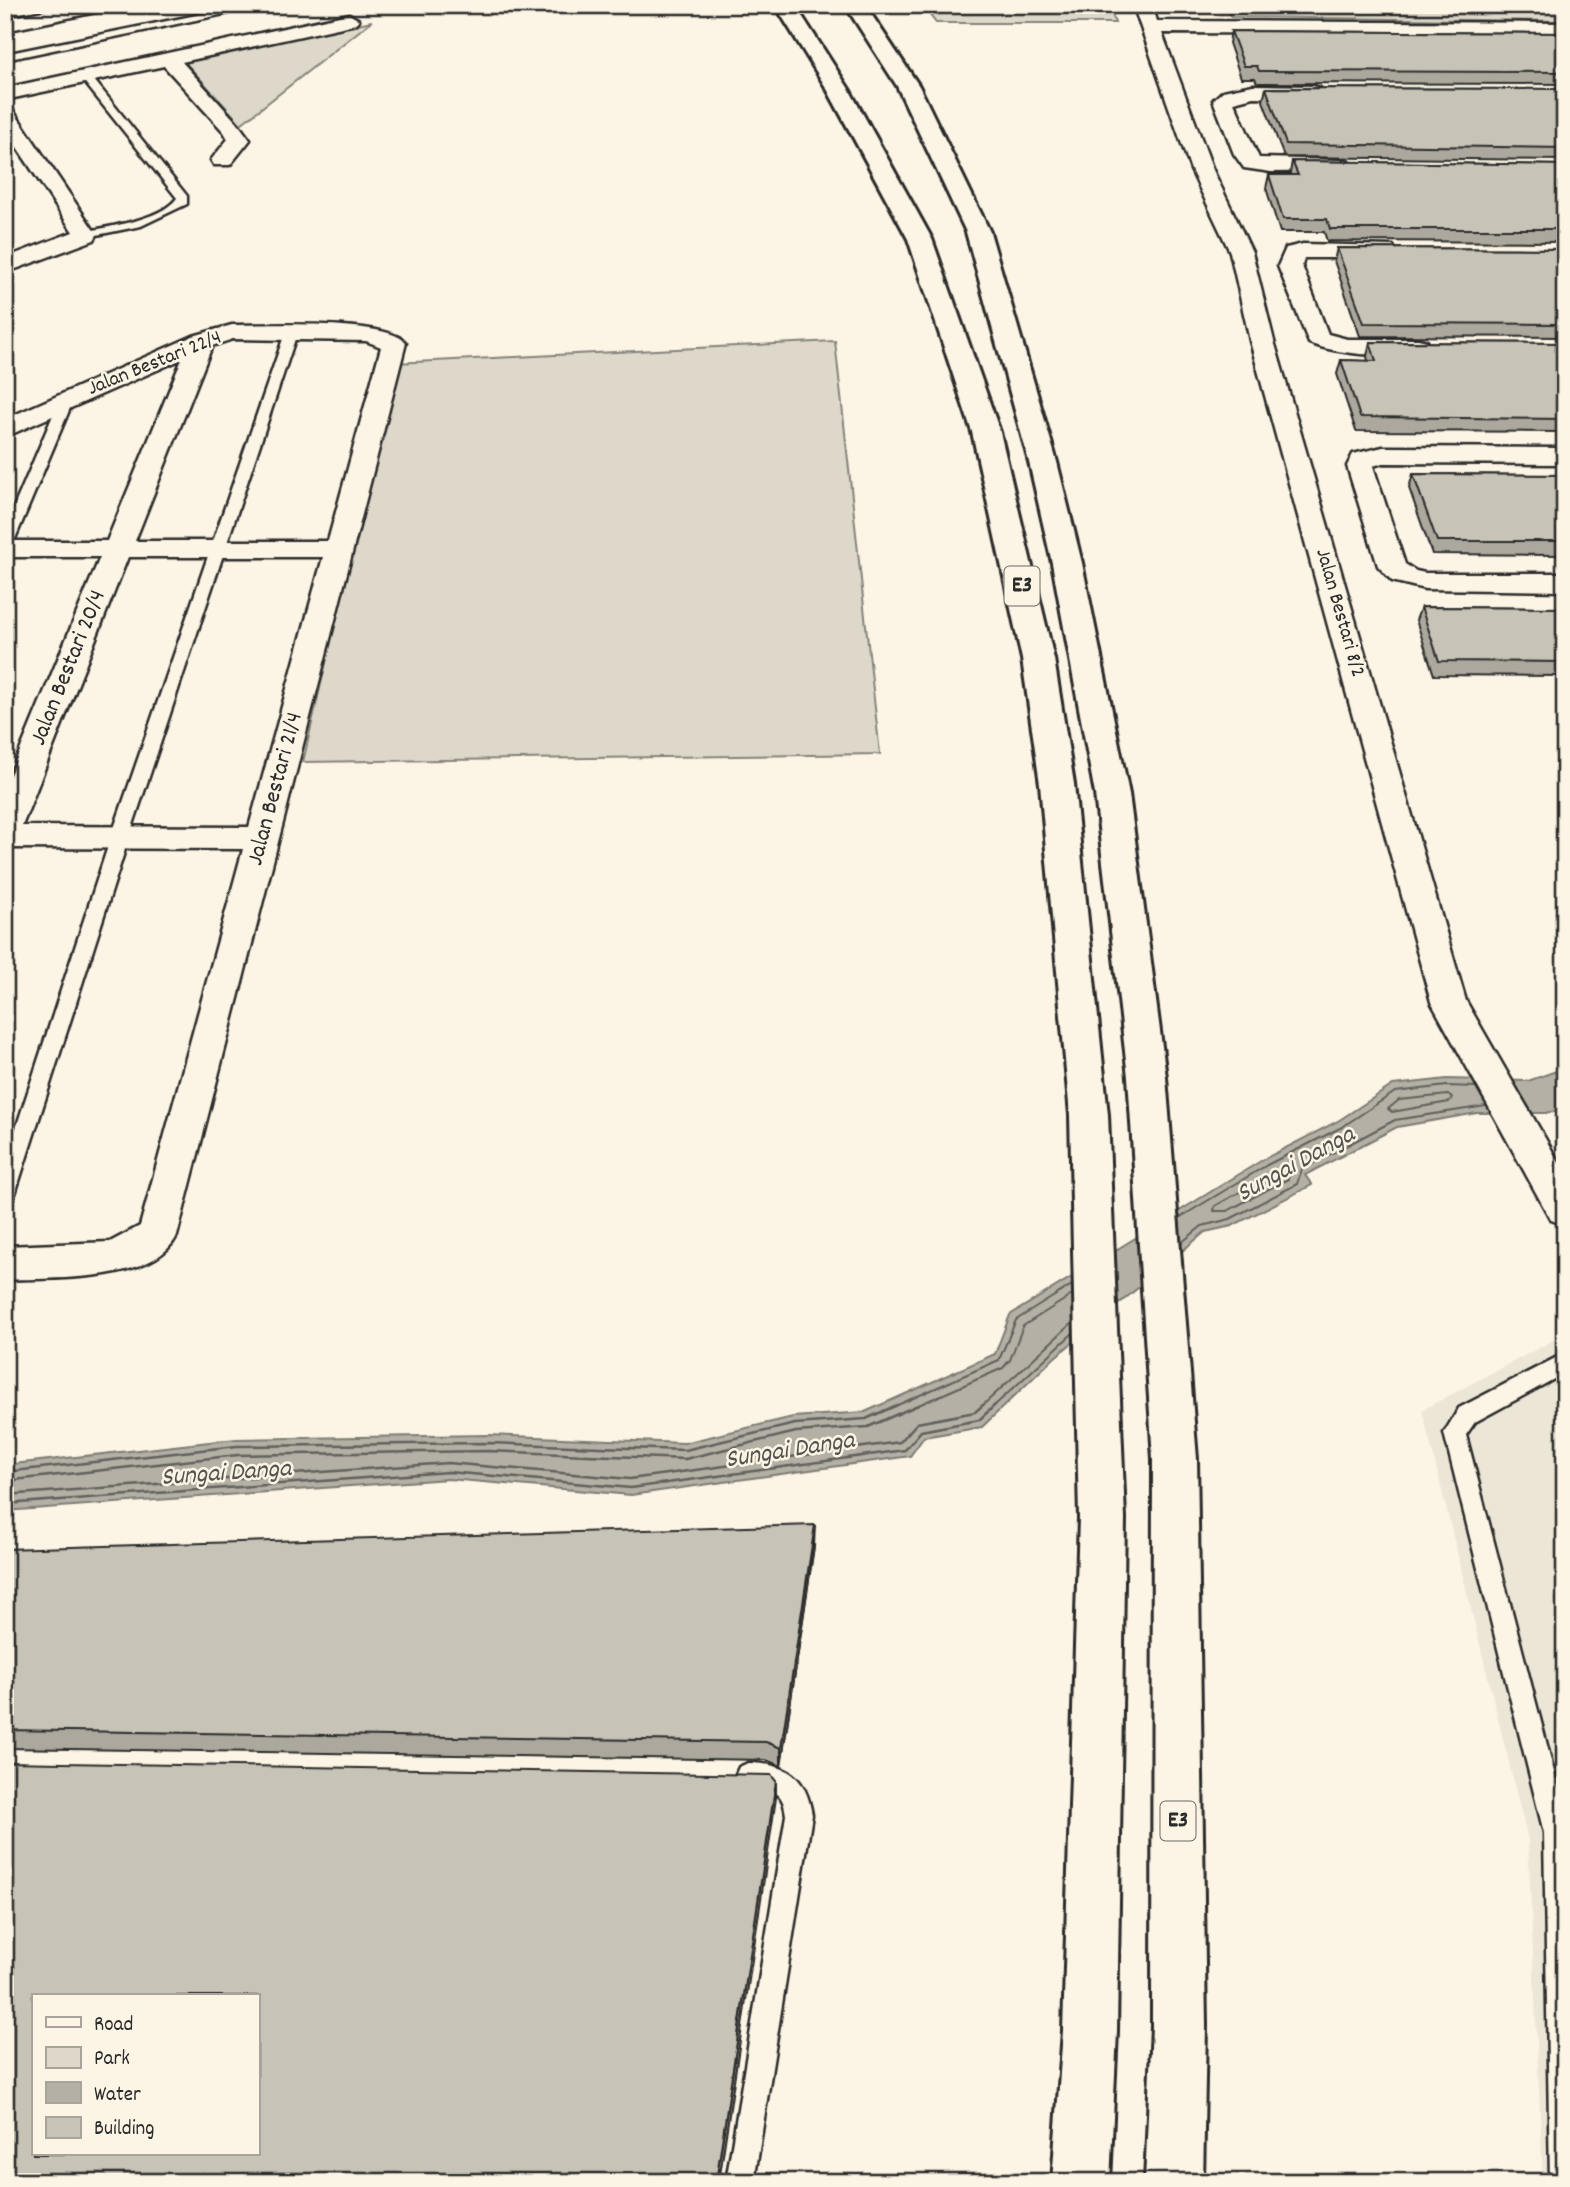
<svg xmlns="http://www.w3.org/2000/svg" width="1570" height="2187" font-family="Dekko,sans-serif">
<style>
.built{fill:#ece6d7}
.green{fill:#ded8ca;stroke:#84827a;stroke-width:2}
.water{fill:#b4b0a5;stroke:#7d7b74;stroke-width:2}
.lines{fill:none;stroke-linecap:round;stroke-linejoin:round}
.shore-far1{stroke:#62605c;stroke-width:2}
.shore{stroke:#62605c;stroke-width:2.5}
.service-casing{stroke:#2b2b2b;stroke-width:5}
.minor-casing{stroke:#2b2b2b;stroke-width:5}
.motorway-casing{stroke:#2b2b2b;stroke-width:6}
.service{fill:#fcf5e5;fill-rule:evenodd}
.minor{fill:#fcf5e5;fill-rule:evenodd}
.motorway{fill:#fcf5e5;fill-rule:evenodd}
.wall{fill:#aca89d;stroke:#2b2b2b;stroke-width:2}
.shaded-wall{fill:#8c8880;stroke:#2b2b2b;stroke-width:2}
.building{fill:#c8c3b7;stroke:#2b2b2b;stroke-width:2;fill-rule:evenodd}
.labels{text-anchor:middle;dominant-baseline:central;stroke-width:5;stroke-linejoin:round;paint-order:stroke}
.far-street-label{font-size:21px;fill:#2b2b2b;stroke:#fcf5e5}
.shield{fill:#fcf5e5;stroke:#6a6863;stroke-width:2}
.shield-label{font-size:23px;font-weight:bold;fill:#2b2b2b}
.street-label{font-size:24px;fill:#2b2b2b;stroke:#fcf5e5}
.water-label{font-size:26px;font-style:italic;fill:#545350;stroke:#fcf5e5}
</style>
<rect width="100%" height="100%" fill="#fcf5e5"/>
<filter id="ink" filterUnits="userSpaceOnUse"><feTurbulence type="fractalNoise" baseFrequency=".0143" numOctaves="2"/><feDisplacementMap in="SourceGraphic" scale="14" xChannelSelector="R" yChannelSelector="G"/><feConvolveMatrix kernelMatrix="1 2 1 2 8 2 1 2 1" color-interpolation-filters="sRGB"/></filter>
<g filter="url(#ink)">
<path class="built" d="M1565,1334V2182H1543L1528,1840L1422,1410Z"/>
<g class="green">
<path d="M922,5H1109L1115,23H936Z"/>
<path d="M1225,5H1565V21L1231,17Z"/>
<path d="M372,21L241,124L183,60Z"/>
<path d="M835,341L880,754L303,762L395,363Z"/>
</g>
<path class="water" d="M1565,1068V1109L1546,1113H1477L1397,1127L1305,1175L1312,1185L1232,1226L1205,1232L1054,1358L982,1427L924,1437L910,1456L631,1495L448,1479L5,1511V1465L236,1439L489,1435L684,1443L793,1417L865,1412L995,1354L1010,1315L1264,1159L1338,1121L1393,1085L1447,1079L1528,1081Z"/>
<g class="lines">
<g class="shore-far1">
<path d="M1448,1095L1452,1098L1449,1102L1392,1112L1388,1109L1399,1100Z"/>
<path d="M1286,1166L1290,1169L1288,1179L1227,1211H1214L1215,1206Z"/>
<path d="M1179,1218L1267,1165L1342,1127L1395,1092L1447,1086L1476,1087"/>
<path d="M1181,1243L1202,1226L1230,1219L1297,1184L1302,1169L1395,1120L1486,1106"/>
<path d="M893,1407L999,1360L1016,1320L1072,1285"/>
<path d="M914,1407L1003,1368L1010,1360L1023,1326L1072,1295"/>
<path d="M981,1407L1073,1322"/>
<path d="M993,1407L1073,1333"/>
</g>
<g class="shore">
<path d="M5,1472L237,1446L488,1443L685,1450L795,1424L866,1419L897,1405"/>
<path d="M5,1481L238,1455L488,1451L685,1459L796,1432L868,1427L918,1405"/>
<path d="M5,1495L448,1463L630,1479L900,1442L917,1423L975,1412L983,1405"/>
<path d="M5,1504L448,1472L631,1488L905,1450L921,1431L979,1420L995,1405"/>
</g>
<g class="service-casing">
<g id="service">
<path d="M246,5H267L5,60V54Z"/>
<path d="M82,75H90L187,196V204L141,226L82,238V232C108,227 161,220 177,198L82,79Z"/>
<path d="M291,329L297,333L129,837L15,1194L12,1200L5,1202V1162L111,837L285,333Z"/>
<path d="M66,397L73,401L12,546L5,550V528L59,401Z"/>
<path d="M1565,1353V1373L1475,1422L1466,1435L1565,1814V2182H1550L1544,1833L1444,1433L1459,1408Z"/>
<path d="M748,1763C787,1764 806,1775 812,1815L754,2182H726L786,1815C782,1780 763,1795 739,1785L735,1776L739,1767Z"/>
</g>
</g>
<g class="minor-casing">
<g id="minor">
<path d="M72,5H110L101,11L5,31V19Z"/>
<path d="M1133,5H1152L1157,21L1565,23V35L1162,33L1213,170L1252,252L1274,341L1466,1001L1565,1173V1225L1551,1220L1431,1002L1250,341L1230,252L1191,170Z"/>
<path d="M349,14L359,20L356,24L182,62L239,125L250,140L230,165H214L211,160L228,139L224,132L164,66L5,100V88Z"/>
<path d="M1253,85L1313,86L1320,88L1323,92L1320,96L1313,98L1253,97L1234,102L1259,158L1340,160L1348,161L1351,166L1348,171L1271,172L1244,168L1234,154L1213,100L1223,91Z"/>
<path d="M5,107L12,109L97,235L94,240L5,273V258L73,232L5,129Z"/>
<path d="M1303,244L1393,246L1396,251L1393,256L1385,258H1304L1302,266L1328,334L1347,339H1418L1427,341L1430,346L1427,351C1396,359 1338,355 1309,343L1278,266L1286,248Z"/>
<path d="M232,325C264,325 389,319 406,343L177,1236C153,1284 52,1277 5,1280V1246L110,1242L140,1226L243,849L5,848V787L100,557H5V541H107L182,359L5,437V419L193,336ZM233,339L366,341L381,347L328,541H135L212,346ZM128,557H323L249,827L22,826Z"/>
<path d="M1383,447L1565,448V464L1383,463L1373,466L1405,564L1416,571L1425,573H1565V591L1425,589L1392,581L1378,566L1347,466L1353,454Z"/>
</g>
</g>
<g class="motorway-casing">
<g id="motorway">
<path d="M775,5H795L849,89L932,239L1000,432L1054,659L1074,784L1108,1115L1125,1518L1117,2031L1110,2182H1052L1063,2031L1079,1518L1070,1115L1040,784L1022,659L972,432L908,239L827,89Z"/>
<path d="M845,5H865L919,86L990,232L1057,462L1082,563L1129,794L1166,1077L1197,1459L1206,2026L1203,2182H1145L1152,2026L1153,1459L1128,1077L1095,794L1052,563L1029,462L966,232L897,86Z"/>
</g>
</g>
<use href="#service" class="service"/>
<use href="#minor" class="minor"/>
<use href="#motorway" class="motorway"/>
</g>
<g class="wall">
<path d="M1231,31L1565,33V84L1257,83L1255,78H1241L1229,43Z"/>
<path d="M1266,88L1565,89V160L1284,157L1263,101Z"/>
<path d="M1292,161L1565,165V242L1327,241L1324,232H1280L1266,188L1269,175H1290V173Z"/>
<path d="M1337,248L1565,249V337L1360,336L1334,261Z"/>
<path d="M1370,342L1565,343V432L1356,431L1337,374L1341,360L1368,361L1367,356Z"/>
<path d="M1413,474L1565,475V555L1432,554L1409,488Z"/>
<path d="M1421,607L1565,608V676L1434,675L1416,620Z"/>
<path d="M814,1546L781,1766L766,1760L5,1748V1549Z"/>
</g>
<g class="shaded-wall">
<path d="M815,1525L814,1546L781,1766V1748Z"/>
<path d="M776,1781V1798L719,2182H716Z"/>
</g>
<g class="building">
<path d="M1231,31L1565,33V72L1259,71L1257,66H1244Z"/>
<path d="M1266,88L1565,89V148L1286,144Z"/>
<path d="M1292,161L1565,165V229H1330L1327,219H1283L1269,175H1298Z"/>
<path d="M1337,248L1565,249V324L1364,323Z"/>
<path d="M1370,342L1565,343V419L1360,417L1341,360L1376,361Z"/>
<path d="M1413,474L1565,475V541H1437Z"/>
<path d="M1421,607L1565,608V662L1439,661Z"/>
<path d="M815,1525L781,1748L766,1742L5,1730V1549Z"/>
<path d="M5,1762L771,1775L776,1781L716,2182H5ZM33,1996H257V2154H33Z"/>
</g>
</g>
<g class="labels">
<g class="far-street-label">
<text transform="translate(155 364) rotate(-22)">Jalan Bestari 22/4</text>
<text transform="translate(1339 613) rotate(74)">Jalan Bestari 8/2</text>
</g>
<g class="shield">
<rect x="1004.5" y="566.5" width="35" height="39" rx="5"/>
<rect x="1160.5" y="1801.5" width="35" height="39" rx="5"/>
</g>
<g class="shield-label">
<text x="1022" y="586">E3</text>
<text x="1178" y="1821">E3</text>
</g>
<g class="street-label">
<text transform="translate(69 668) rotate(-68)">Jalan Bestari 20/4</text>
<text transform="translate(276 789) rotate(-75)">Jalan Bestari 21/4</text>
</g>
<g class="water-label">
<text transform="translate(1296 1165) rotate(-29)">Sungai Danga</text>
<text transform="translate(790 1451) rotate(-9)">Sungai Danga</text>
<text transform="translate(226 1474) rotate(-4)">Sungai Danga</text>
</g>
</g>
<rect width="1570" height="2187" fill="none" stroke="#fcf5e5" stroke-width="28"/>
<rect x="14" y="14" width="1542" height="2159" fill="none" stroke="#2b2b2b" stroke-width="2.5" filter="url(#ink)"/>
<rect x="32" y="1994" width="228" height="161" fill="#fcf5e5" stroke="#a8a49b" stroke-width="2"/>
<rect x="46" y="2017" width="35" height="10" fill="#fcf5e5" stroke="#a8a49b" stroke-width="2"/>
<text x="94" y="2030" font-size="21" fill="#2b2b2b">Road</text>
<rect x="46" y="2047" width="35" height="21" fill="#ded8ca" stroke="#a8a49b" stroke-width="2"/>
<text x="94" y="2064" font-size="21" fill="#2b2b2b">Park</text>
<rect x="46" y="2082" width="35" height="21" fill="#b4b0a5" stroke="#a8a49b" stroke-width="2"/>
<text x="94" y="2100" font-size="21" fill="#2b2b2b">Water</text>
<rect x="46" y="2117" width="35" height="21" fill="#c8c3b7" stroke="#a8a49b" stroke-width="2"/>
<text x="94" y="2134" font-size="21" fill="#2b2b2b">Building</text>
</svg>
